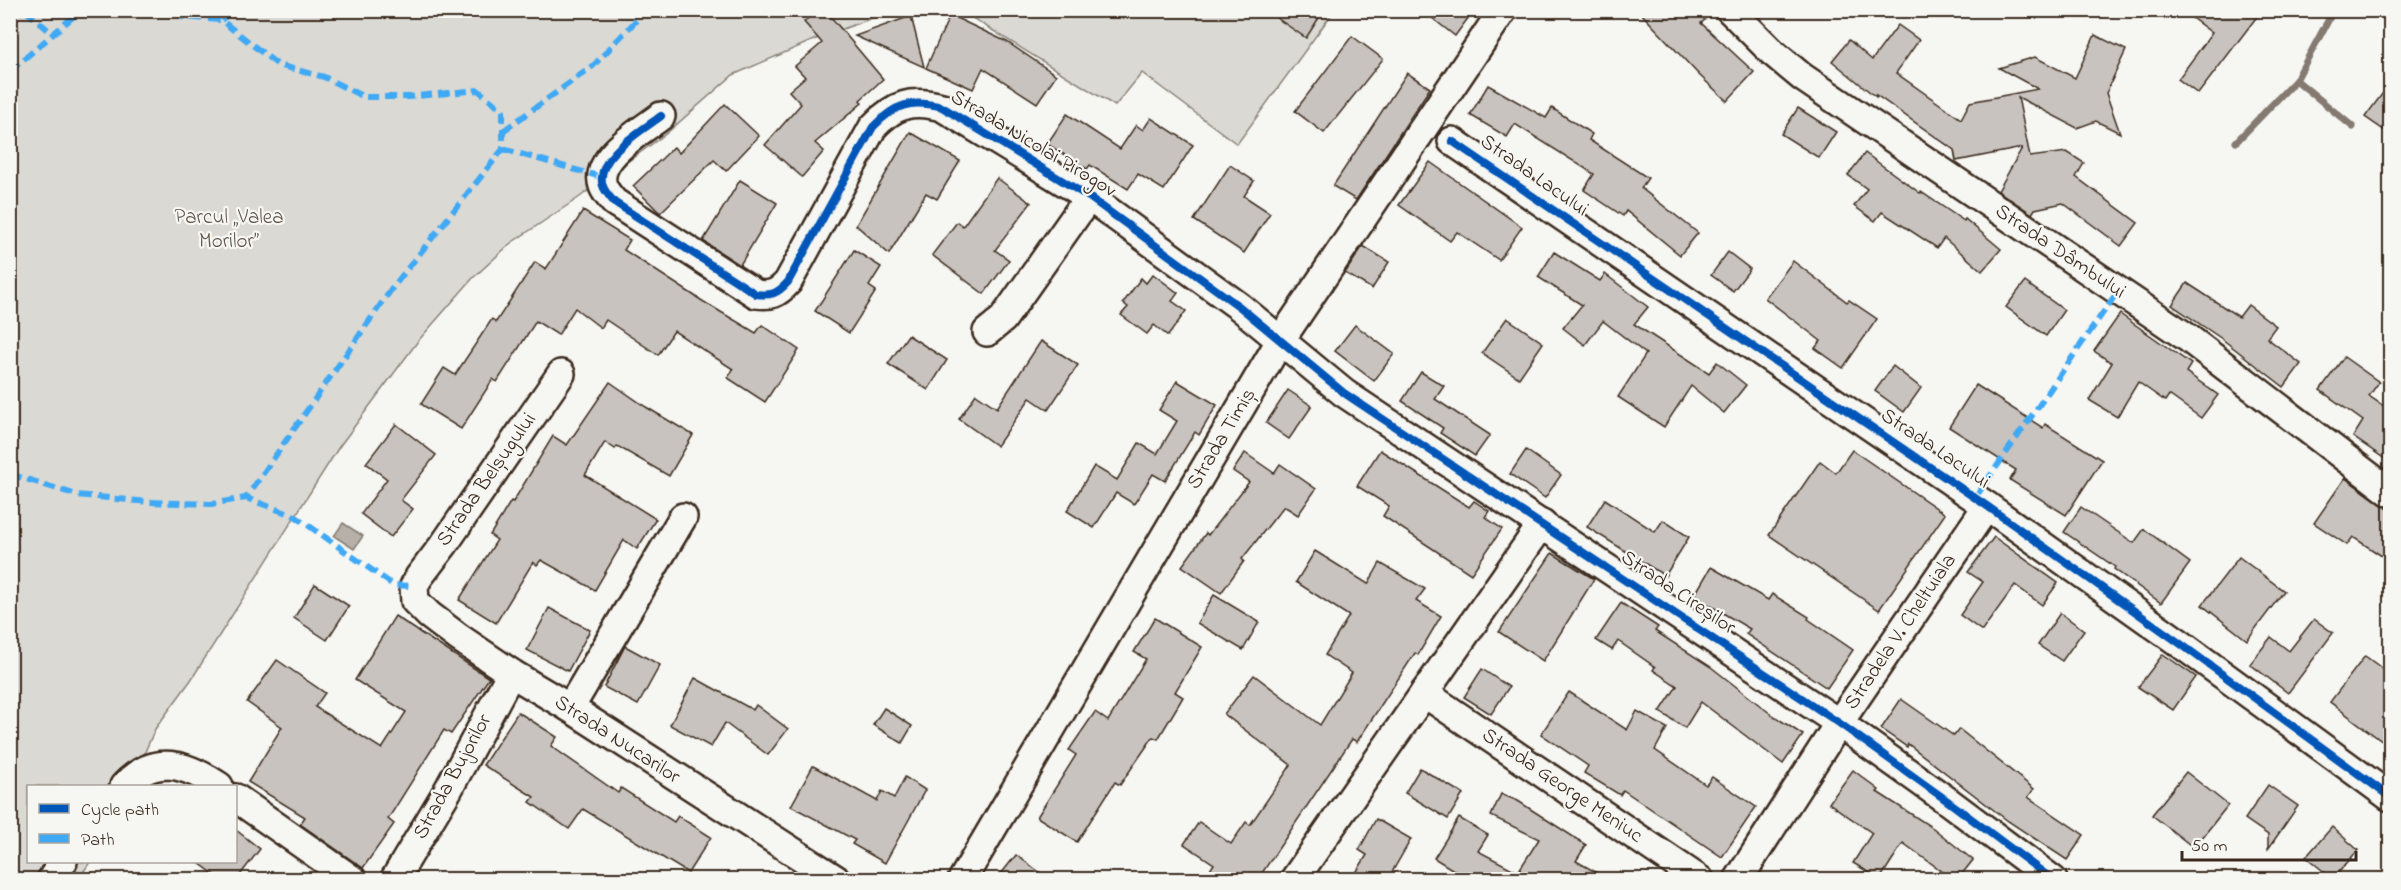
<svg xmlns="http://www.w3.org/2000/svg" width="2401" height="890" font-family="'Indie Flower',sans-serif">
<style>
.green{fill:#dad9d3;stroke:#8a8278;stroke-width:1.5}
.water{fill:#b6b0a9;stroke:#857a71;stroke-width:1.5}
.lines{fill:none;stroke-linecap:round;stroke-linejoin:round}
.stream{stroke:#857a71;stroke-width:7}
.building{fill:#c8c3be;stroke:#3b2a1e;stroke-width:1.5}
.minor-casing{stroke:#3b2a1e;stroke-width:32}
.minor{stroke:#f6f6f2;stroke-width:27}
.quiet{stroke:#3fa9f5;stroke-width:6;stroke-dasharray:12 6;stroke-linecap:butt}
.cycleway-casing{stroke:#f6f6f2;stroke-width:11}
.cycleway{stroke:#0057b8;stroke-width:8}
.labels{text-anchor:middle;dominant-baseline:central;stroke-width:4.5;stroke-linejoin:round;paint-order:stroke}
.street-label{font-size:21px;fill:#3b2a1e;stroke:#f6f6f2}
.park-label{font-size:21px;fill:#63564b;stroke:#f6f6f2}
</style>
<rect width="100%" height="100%" fill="#f6f6f2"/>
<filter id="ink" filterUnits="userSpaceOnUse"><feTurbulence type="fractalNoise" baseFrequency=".0167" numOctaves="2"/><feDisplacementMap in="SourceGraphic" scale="12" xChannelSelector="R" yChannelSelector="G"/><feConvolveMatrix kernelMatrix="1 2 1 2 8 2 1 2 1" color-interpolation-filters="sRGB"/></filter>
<g filter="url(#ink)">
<g class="green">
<path d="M10,11H891L816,39L733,75L667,133L577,199L511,243L473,278L418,341L339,447L191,680L155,729L130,786H28V862H90L78,880L11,879Z"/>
<path d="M961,11H1334L1237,144L1142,73L1115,106Z"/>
</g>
<path class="water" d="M343,523L363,536L354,549L334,536Z"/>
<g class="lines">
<g class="stream">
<path d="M2296,80L2353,127"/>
<path d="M2236,142L2296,80L2329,19L2332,10"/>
</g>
</g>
<g class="building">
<path d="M817,10H825L883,79L860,100L862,103L815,143L824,151L802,177L765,145L801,104L789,91L805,77L795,66L822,43L804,22Z"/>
<path d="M1265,10H1324L1306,38Z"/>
<path d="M1422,10H1474L1455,36Z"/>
<path d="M1638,10H1696L1705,20L1701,23L1754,72L1727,101L1699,75Z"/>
<path d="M2181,10H2262L2198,94L2178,79L2212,33Z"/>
<path d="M950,15L1007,42L1056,75L1037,103L983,68L973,89L926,68Z"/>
<path d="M911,16L924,67L855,36Z"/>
<path d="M1898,25L1919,40L1896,73L1961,119L1970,102L2038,89L1999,68L2035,57L2075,78L2095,35L2126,50L2106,93L2120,133L2096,121L2077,128L2018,97L2030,157L2067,152L2084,163L2076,177L2138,223L2121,246L2063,203L2035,209L2032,214L1998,191L2022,148L1956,161L1954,150L1876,95V97L1832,61L1849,40L1872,60Z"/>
<path d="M1352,36L1383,59L1324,133L1295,111Z"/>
<path d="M1407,73L1430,88L1356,200L1333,186Z"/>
<path d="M2391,82V135L2365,117Z"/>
<path d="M1488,85L1546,118L1552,108L1592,134L1589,140L1648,178L1641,188L1698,233L1680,255L1626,211L1623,216L1584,190L1594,174L1515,124L1507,137L1470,115Z"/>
<path d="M725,104L759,136L726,171L714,160L660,213L633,186L674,147L679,153Z"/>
<path d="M1798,108L1836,132L1819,158L1781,134Z"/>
<path d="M1067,114L1120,149L1136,125L1143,130L1151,118L1193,145L1164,190L1138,174L1128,189L1090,165L1087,169L1047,144Z"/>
<path d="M910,132L960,161L937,199L926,193L889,254L856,225Z"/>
<path d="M1865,153L1920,193L1921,192L1964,221L1965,219L2001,249L1982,271L1944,238L1937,248L1882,212L1875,221L1854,206L1867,189L1848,175Z"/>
<path d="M1430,162L1522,227L1499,260L1457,232L1450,241L1399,205Z"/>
<path d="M1230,165L1254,181L1244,196L1270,213L1244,253L1194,220Z"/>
<path d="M997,178L1031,203L995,250L1009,260L984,294L932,255L957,222L963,226Z"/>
<path d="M740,180L777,203L740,265L703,241Z"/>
<path d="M583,211L630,240L624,250L704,302L756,333L762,325L799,350L765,402L728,378L733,369L674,331L658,355L606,320L601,328L575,308L558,335L536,321L497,382L493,379L461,429L421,404L444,368L455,375L492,319L496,322L535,262L546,269Z"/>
<path d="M1363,246L1389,262L1372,289L1345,273Z"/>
<path d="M854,250L881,267L869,286L876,291L849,333L815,311Z"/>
<path d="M1554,252L1600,281L1605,274L1648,307L1634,324L1709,373L1717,362L1746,385L1724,413L1691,386L1664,427L1618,397L1646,354L1603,321L1585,345L1563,328L1582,305L1538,277Z"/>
<path d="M1728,252L1750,269L1733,291L1711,275Z"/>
<path d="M1793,261L1847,302L1849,300L1877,319L1843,368L1815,348L1821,341L1765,298Z"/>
<path d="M1153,274L1178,293L1172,301L1186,311L1168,336L1154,325L1147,334L1121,315L1128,307L1123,303L1141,278L1146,283Z"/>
<path d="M2025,282L2064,310L2046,336L2006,307Z"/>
<path d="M2187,283L2239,317L2248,305L2276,326L2267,338L2301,364L2284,387L2222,339L2172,305Z"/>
<path d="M2120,314L2191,364L2186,372L2218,395L2201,418L2169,395L2165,401L2138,382L2117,417L2089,400L2112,363L2094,351Z"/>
<path d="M1507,318L1543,343L1519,378L1482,353Z"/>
<path d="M1355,325L1394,354L1374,381L1335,351Z"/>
<path d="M908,335L947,360L928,390L888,364Z"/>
<path d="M1041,341L1078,365L1048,410L1030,398L997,446L959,419L976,394L997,408Z"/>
<path d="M2344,357L2379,382L2369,396L2391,411V463L2353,437L2363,421L2320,390Z"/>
<path d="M1893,366L1921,388L1904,412L1875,391Z"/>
<path d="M1421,372L1444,386L1435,399L1490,435L1475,456L1440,433L1443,428L1402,401Z"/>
<path d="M1177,381L1217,405L1199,435L1195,432L1165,481L1153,474L1134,504L1116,493L1094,528L1067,511L1094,466L1117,480L1139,443L1157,454L1177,421L1159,410Z"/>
<path d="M610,382L646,407L693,435L669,476L617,446L615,449L605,442L585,475L656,519L637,549L624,540L595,590L541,560L537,565L533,562L496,623L459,600L497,540L490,535L511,501L513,502L553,436L567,445Z"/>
<path d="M1976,385L2043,428L2045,424L2102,460L2066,515L2010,480L2016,470L1949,427Z"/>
<path d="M1288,390L1312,406L1289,439L1266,423Z"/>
<path d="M396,424L436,455L401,500L413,509L391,537L361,514L387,479L366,463Z"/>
<path d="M1380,450L1469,507L1474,501L1489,511L1485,517L1502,529L1471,574L1383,516L1389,506L1357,486Z"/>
<path d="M1526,450L1561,475L1545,498L1510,474Z"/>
<path d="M1852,450L1945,514L1879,610L1769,535L1820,461L1836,473Z"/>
<path d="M1245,453L1274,473L1280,464L1316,489L1298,515L1284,506L1242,559L1244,561L1221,593L1182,566L1206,533L1208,535L1249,482L1233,471Z"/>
<path d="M2345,478L2391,511V562L2353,537L2347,545L2314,523Z"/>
<path d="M1605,499L1655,532L1663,520L1689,537L1665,576L1587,527Z"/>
<path d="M2081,507L2134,543L2144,529L2190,563L2161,603L2114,569L2115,567L2064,532Z"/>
<path d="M1994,537L2058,583L2042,605L2015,585L1982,631L1960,615L1983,582L1968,572Z"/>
<path d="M1315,551L1368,584L1380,563L1425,589L1416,601L1441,616L1418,655L1415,653L1357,742L1352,739L1258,879H1204L1214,864L1184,844L1199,822L1231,844L1246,822L1250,825L1291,765L1224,714L1254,675L1320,725L1352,673L1325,655L1349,616L1296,582Z"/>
<path d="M1552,553L1594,579L1543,661L1499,632Z"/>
<path d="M2239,557L2284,591L2247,640L2202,605Z"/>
<path d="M1711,567L1768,600L1772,594L1809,617L1808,619L1853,650L1827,688L1746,634L1750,629L1694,596Z"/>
<path d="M315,584L349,606L327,640L294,618Z"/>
<path d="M1214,595L1259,622L1243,650L1197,623Z"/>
<path d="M1621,603L1658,627L1655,631L1711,667L1771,714L1803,735L1783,764L1701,702L1685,728L1660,712L1677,686L1653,670L1655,667L1618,641L1612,650L1596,640Z"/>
<path d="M549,608L590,630L568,671L527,650Z"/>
<path d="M2060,613L2084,630L2062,661L2038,645Z"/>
<path d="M395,616L489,678L451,734L444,730L388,819L394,824L363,868L300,824L305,817L248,782L282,727L247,702L277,660L325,693L315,707L382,749L406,712L355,680Z"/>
<path d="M1155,618L1202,647L1175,692L1183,697L1158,739L1153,737L1120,785L1115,782L1077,842L1037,817L1076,755L1069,750L1095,712L1108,721L1146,659L1134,652Z"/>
<path d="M2314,619L2333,633L2288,693L2250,664L2271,637L2289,651Z"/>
<path d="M625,646L660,665L638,705L604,687Z"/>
<path d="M2163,654L2196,677L2173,710L2138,687Z"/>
<path d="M2365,656L2391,675V748L2330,702Z"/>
<path d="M1482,669L1509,687L1491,714L1464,697Z"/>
<path d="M695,678L753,710L756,705L788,729L768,755L725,723L711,747L670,725Z"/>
<path d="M1569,692L1627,730L1637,711L1667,728L1655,750L1706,785L1712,777L1756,807L1722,857L1623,790L1620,795L1584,773L1588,766L1541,734Z"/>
<path d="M1901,699L1954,736L1959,729L2034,789L2028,797L2084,835L2067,860L2008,821L1908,744L1907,747L1881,729Z"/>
<path d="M884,708L912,726L902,743L873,725Z"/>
<path d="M518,712L557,737L551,746L618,793L621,788L674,822L678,816L711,837L688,873L583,809L569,829L530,802L534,797L483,765Z"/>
<path d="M813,766L877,801L882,791L894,798L905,777L925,790L885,863L852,844L855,840L791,806Z"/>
<path d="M1420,768L1463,794L1448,819L1405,793Z"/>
<path d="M1853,770L1879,790L1877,792L1933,828L1973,860L1958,879H1953L1903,843L1880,879L1853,863L1872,833L1829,803Z"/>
<path d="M2186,772L2228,805L2194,848L2152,815Z"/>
<path d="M2268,785L2298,806L2268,849V835L2245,819Z"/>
<path d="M1501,794L1518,801L1586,845L1576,861L1608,879H1468L1434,858L1459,818L1488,835L1478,851L1518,872L1539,839L1491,816Z"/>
<path d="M1376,819L1411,839L1388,879H1352L1367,855L1359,850Z"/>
<path d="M2332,827L2358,850L2333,879L2306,857Z"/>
<path d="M236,830L260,849L237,879H221L196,861H236Z"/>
<path d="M1016,855L1049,879H997Z"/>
</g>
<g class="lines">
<g class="minor-casing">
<g id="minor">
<path d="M1730,10L1772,52L1802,77L2188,338L2390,492"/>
<path d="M661,116C643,130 593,158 603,186C605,192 610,197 614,202L756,294C771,296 777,294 788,282L873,127C895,104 911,99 942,107L1089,197L1240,307L1344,393L1839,723L1949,802L2053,880"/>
<path d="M1452,141L1987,506L2178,642L2390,797"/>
<path d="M987,332L1003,319L1089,197"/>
<path d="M561,374L445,543L419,577L414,586L415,601L429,615L458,637L511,673L570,708L837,880"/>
<path d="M1424,693L1700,880"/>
<path d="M570,708L683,517"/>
<path d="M124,786C155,753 186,764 219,786"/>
<path d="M236,798L353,880"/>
<path d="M51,880L63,862"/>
<path d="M394,880L448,790L511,673"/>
<path d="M962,880L1280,341L1503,10"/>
<path d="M1294,880L1542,524"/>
<path d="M1738,880L1839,723L1987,506"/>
</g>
</g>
<use href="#minor" class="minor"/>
<g class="quiet">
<path d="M25,10L53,34"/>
<path d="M175,10L182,17L221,20L278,65L324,77L364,97H408L478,90L503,111V149L393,287L246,498L295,516L393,585L414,586"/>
<path d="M221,20L233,10"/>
<path d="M10,71L81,10"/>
<path d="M503,131L593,66L646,10"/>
<path d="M503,149L601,177"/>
<path d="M10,474L77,495L149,502L211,504L246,498"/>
<path d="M1975,498L2118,291"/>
</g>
<g class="cycleway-casing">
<g id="cycleway">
<path d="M661,116C643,130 593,158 603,186C605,192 610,197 614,202L756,294C771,296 777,294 788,282L873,127C895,104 911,99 942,107L1089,197L1240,307L1344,393L1839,723L1949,802L2053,880"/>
<path d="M1452,141L1987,506L2178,642L2390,797"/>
</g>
</g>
<use href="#cycleway" class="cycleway"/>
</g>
</g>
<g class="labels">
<g class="street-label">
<text transform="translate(1033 144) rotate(31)">Strada Nicolai Pirogov</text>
<text transform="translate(1534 176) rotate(35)">Strada Lacului</text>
<text transform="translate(2060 252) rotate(34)">Strada Dâmbului</text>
<text transform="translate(1222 439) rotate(-59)">Strada Timiș</text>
<text transform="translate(1935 449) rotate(34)">Strada Lacului</text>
<text transform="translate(487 480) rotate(-55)">Strada Belșugului</text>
<text transform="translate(1678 593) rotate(34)">Strada Cireșilor</text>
<text transform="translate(1901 632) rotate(-56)">Stradela V. Cheltuiala</text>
<text transform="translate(617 740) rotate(33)">Strada Nucarilor</text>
<text transform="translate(453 777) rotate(-61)">Strada Bujorilor</text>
<text transform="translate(1562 786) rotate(34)">Strada George Meniuc</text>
</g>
<g class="park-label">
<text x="229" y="218">Parcul „Valea<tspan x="229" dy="24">Morilor”</tspan></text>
</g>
</g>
<rect width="2401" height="890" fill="none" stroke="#f6f6f2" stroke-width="36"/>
<rect x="18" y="18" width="2365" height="854" fill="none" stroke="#3b2a1e" stroke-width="2" filter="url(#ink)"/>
<rect x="27" y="785" width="210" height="78" fill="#f6f6f2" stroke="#aba49d" stroke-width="1.5"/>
<rect x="39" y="804" width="30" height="9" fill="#0057b8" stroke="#aba49d" stroke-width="1.5"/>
<text x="81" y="815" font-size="18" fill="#3b2a1e">Cycle path</text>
<rect x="39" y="834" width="30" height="9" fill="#3fa9f5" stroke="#aba49d" stroke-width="1.5"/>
<text x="81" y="845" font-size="18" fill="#3b2a1e">Path</text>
<path d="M2182 851v9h174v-9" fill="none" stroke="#3b2a1e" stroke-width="3"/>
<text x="2191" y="851" font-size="18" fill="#3b2a1e" stroke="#f6f6f2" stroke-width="4.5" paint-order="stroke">50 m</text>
</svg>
